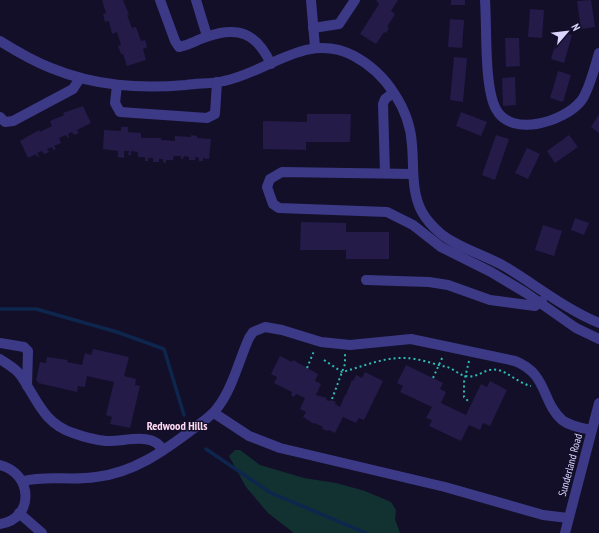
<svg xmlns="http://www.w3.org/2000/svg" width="599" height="533" font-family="'PT Sans Narrow',sans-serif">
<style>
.green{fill:#123231}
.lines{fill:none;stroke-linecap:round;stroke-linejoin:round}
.stream{stroke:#0e264d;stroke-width:3.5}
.building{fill:#241b49}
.path{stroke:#2ebbb2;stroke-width:2;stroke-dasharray:2 3;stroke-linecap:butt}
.minor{stroke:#3c3a87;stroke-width:10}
.labels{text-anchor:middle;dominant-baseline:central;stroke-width:3;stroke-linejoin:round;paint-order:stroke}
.street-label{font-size:11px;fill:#dad6ff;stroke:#130f28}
.neighbourhood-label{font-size:12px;font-weight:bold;fill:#ffd8f1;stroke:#130f28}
</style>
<rect width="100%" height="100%" fill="#130f28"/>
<polygon class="green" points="235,450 240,450 260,465 304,478 336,483 365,491 391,502 396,510 395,519 400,533 294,533 268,513 246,487 229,456"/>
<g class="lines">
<g class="stream">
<polyline points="0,309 36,309 117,332 164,349 184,415"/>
<polyline points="206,449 271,493 366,533"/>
</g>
</g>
<g class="building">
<polygon points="102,0 123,0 129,15 127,15 132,28 136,27 141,41 145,40 147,47 143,49 146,60 127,66 123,54 121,54 118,46 121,45 117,32 112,34 109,21 105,22 103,14 106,13"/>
<polygon points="376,0 398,0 391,11 395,14 387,27 389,28 386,33 384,32 376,44 360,34 379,4"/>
<rect x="451" y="0" width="14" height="5"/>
<polygon points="591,0 595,27 581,29 577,1"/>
<polygon points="530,9 544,10 542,38 528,37"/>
<polygon points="450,19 464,20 462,48 448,47"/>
<polygon points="559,32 572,35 564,63 551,59"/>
<polygon points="505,38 519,38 520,66 506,67"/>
<polygon points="454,57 467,58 463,102 450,100"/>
<polygon points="558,71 571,75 563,102 550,98"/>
<polygon points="515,77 516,105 503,106 502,78"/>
<polygon points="83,106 91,123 77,130 79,133 74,135 72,132 68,134 69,137 68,138 66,135 59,138 61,143 54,146 56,149 53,150 52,147 47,149 49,152 44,154 42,151 37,153 39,156 37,157 36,154 28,158 20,141 39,130 40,132 52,126 50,121 64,115 63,113"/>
<polygon points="461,112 487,122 481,136 456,126"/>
<polygon points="307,114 351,114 350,142 306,142 306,150 263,149 263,121 307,122"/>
<polygon points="599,114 599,133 591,127"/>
<polygon points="121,127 128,127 128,132 141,133 141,138 161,138 161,140 175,141 175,136 191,137 191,135 197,136 197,138 211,139 209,159 203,158 203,161 199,161 199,158 195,157 195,160 189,160 189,157 184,156 183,159 181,159 181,156 174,156 173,160 166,160 166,163 163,162 163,159 159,159 159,162 153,162 153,158 148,158 148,161 145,161 145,157 138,157 138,152 131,151 131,155 128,155 129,151 124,151 124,158 118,157 118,151 103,149 104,130 121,131"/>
<polygon points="496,135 509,139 495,180 482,175"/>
<polygon points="569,135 578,147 555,163 547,151"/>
<polygon points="527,148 540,154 528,179 515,173"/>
<polygon points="575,218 589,223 584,235 571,230"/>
<polygon points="301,222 346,223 346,232 389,232 389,259 346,259 346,250 300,250"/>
<polygon points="543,225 562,231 554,256 535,250"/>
<polygon points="93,349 129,357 124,376 136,379 135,385 140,386 130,428 110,424 112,417 106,415 114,382 87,376 85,387 78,386 77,392 38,383 38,381 36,381 40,362 46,363 47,357 68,360 67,362 82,365 85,353 91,355"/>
<polygon points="280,356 292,362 293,360 318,374 315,381 321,384 316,395 327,398 326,400 330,401 330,400 336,402 335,404 340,407 345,395 346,395 352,380 353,381 356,375 362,378 365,372 383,381 364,420 359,418 356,423 343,417 335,433 329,430 328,431 322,429 323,427 315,423 314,424 303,417 306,412 300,409 305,398 296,394 294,397 291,395 292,392 274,383 277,377 271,374"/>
<polygon points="406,365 443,383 440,389 446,392 441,403 466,415 481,384 487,387 490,381 507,390 490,426 483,423 480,430 469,425 461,441 429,426 432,420 426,418 432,407 400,392 403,386 397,383"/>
</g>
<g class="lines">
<g class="path">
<path d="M324 360 342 372C362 367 383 357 405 358 418 358 433 364 447 367 454 369 459 375 466 376 478 379 485 367 498 370 508 372 518 383 531 386"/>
<polyline points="469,361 464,382 464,397 470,403"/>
<polyline points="307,368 314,351"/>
<polyline points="433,378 443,356"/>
<polyline points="332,399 345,364 345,354"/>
</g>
<g class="minor">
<path d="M160 0 175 41 179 47C189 45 197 40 206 37 239 25 257 34 271 64"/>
<polyline points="196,0 207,36"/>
<polyline points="311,0 315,47"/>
<path d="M485 0C487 26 484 88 496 109 511 138 564 122 581 101 589 91 595 66 599 53"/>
<polyline points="313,28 339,24 355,0"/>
<path d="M0 41C16 51 33 61 51 68 95 86 139 89 186 85 198 83 212 84 224 81 269 72 306 31 354 56 386 73 410 109 412 145 414 167 411 192 422 212 426 219 433 227 440 233 456 247 485 255 504 266 536 285 565 309 599 323"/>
<polyline points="117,85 115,103 120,112 207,118 215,114 217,82"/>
<polyline points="0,117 5,122 13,121 73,89 80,78"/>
<polyline points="385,173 383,104 385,99 393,93"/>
<polyline points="413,174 282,172 270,179 267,187 273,204 279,208 387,212 413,225 441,247 491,272 526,293 576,328 599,339"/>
<polyline points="366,280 429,282 448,285 490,300 535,306 542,301"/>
<polyline points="0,343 24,347 28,351 27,386"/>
<path d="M0 359C7 364 17 369 21 376 37 399 43 423 73 433 84 437 95 440 106 441 125 442 152 431 163 450"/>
<polyline points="214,413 249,436 280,448 445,487 543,515 568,518"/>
<path d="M0 465C33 473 35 519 0 524"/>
<path d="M23 481C47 475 71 481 96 477 133 473 164 451 193 429 202 422 212 416 218 407 233 387 239 360 249 338L253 332 265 327 282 330 321 342 350 345 411 339 515 361C548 374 541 401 562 420 570 426 581 428 591 430"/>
<polyline points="19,513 42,533"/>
<polyline points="565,533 599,403"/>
</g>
</g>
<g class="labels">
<g class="street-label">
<text transform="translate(570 465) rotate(-75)">Sunderland Road</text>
</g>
<g class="neighbourhood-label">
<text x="177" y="425">Redwood Hills</text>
</g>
</g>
<g transform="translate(567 32) rotate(62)" stroke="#130f28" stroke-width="3" paint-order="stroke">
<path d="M0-3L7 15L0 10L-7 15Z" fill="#dad6ff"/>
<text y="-6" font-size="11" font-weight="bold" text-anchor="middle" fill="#dad6ff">N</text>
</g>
</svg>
